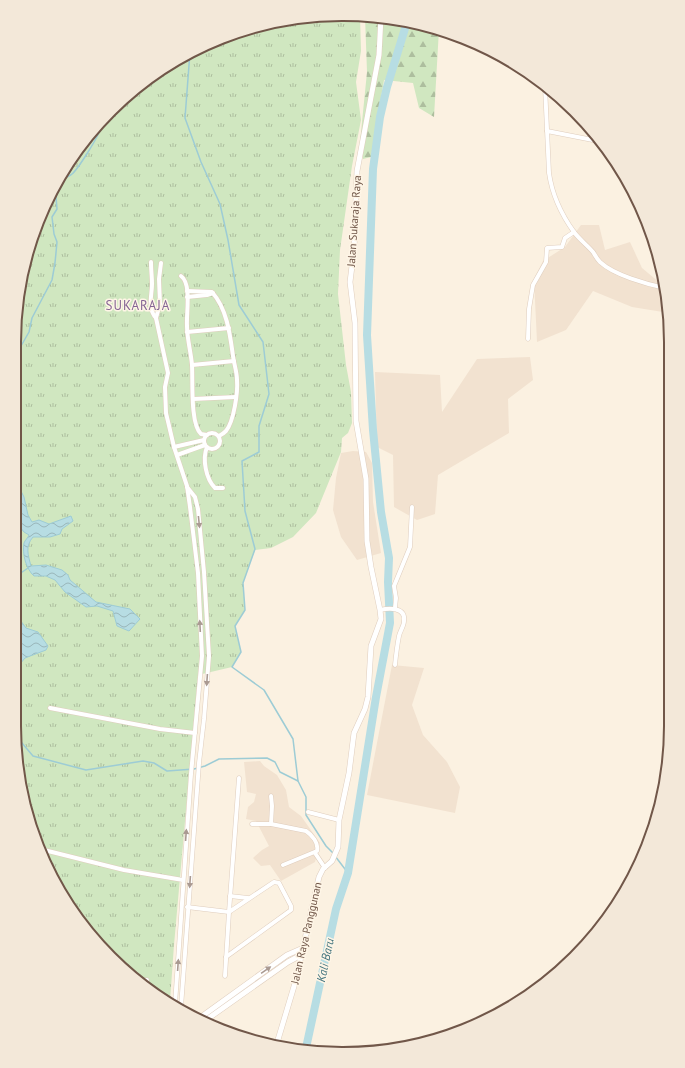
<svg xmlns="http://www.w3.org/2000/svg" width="685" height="1068" font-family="'PT Sans',sans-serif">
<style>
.residential{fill:#f2e2d0}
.grass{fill:url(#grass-tufts)}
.forest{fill:url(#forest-firs)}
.water{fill:url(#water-waves);stroke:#9dccd5}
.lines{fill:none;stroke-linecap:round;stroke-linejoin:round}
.stream{stroke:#9dccd5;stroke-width:1.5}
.river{stroke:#b7dde3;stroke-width:8}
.minor-casing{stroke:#dfcdbd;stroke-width:5}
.tertiary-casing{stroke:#dfcdbd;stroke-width:6}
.minor{stroke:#fff;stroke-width:4}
.tertiary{stroke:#fff;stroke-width:5}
.oneway{fill:#aa9a92}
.labels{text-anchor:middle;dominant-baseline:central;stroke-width:3;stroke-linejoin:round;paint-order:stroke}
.street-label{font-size:11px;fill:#715749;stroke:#fef5e6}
.water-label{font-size:12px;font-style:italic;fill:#41737d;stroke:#fef5e6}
.quarter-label{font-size:13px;letter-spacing:1px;fill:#846594;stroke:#fef5e6}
.rim{fill:none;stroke:#715749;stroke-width:2}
</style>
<defs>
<pattern id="grass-tufts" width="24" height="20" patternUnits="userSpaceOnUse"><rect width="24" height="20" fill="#d0e7c0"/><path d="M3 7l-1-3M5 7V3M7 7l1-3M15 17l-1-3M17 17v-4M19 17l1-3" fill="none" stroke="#adbe9e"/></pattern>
<pattern id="forest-firs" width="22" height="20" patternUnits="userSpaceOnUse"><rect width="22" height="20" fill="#d0e7c0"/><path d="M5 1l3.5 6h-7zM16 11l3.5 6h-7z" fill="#adbe9e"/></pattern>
<pattern id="water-waves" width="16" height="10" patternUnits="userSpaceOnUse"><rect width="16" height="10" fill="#b7dde3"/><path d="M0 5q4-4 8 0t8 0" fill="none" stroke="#99b6ba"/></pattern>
</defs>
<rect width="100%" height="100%" fill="#fbf1e1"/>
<g class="residential">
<polygon points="581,225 599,225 605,250 630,242 642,268 660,283 669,313 632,307 593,291 566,330 537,342 534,279 543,261 565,247"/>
<polygon points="530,357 533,380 508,399 509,433 438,475 435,514 417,520 394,507 393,455 377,447 375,372 440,375 442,412 477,359"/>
<polygon points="353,451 366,452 372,463 373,502 381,553 357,560 341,537 333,510 336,478 341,453"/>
<polygon points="392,665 424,668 412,705 423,735 447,762 460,787 455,813 367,795"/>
<polygon points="260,761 264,766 277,775 286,790 289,807 301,816 320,843 315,862 281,881 270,865 261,866 253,858 262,850 269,846 256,821 246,819 248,807 254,802 256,794 247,792 244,762"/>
</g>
<polygon class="grass" points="321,15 360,16 361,51 356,82 361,120 352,166 340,250 338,294 346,365 351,392 352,423 348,433 342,438 341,452 316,513 293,537 271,548 255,550 243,583 245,610 235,626 241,652 232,667 198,675 174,945 170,1001 143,986 69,908 31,831 14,725 17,299 48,197 95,126 142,82 197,48 257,25"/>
<polygon class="forest" points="365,16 385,17 439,29 434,117 419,108 413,83 384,80 371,157 363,159 360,142 367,72"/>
<g class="water">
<path d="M16 471 18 485 24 497 28 515 32 522 39 520 49 524 71 516 73 521 62 529 60 534 50 537H33C25 546 28 555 31 566L46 565 62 570 68 575 70 580 96 602 130 609 140 619 129 631 117 626 113 611 97 606 86 607 65 592 55 580 46 576H34C26 569 22 554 24 543 25 540 28 538 29 535L24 532 15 521Z"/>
<polygon points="15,613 26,628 38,632 48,646 46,650 25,658 14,671"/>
</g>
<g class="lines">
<g class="stream">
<polyline points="190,52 185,118 201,162 220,204 228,240 239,305 263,342 269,394 259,426 259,452 242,461 245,511 255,549 243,583 245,610 235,626 241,652 232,667 264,690 293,739 298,781"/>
<path d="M16 380 20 374 21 346 29 332 32 318 52 280 55 263 57 242 54 234 52 217 57 209 56 197 58 187 61 179C65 178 69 177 72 174 78 169 99 136 100 129 100 127 99 125 99 123"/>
<polyline points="15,577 28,568"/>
<polyline points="14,724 16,736 33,756 86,770 143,761 154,763 167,771 194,769 205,766 219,759 267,758 275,762 280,772 298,781 306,797 306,815 326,846 333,853"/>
<polyline points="335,856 348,873"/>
</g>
<polyline class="river" points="306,1048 336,909 348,873 376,697 390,623 388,582 389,558 381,512 373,430 367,335 373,169 380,117 387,87 407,22"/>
<defs>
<g id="minor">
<path d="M545 86 549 173C552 194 561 214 574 232 579 239 587 245 593 252 595 255 597 259 600 262 614 275 646 284 665 288"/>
<polyline points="547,131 603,142"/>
<path d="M151 262C151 270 152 277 152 284 152 296 147 308 156 318"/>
<polyline points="161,263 159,279 160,304 156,318 168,373 165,387 166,413 174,447 187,486 190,507 198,573 202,656 191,774 175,1004"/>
<path d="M181 276C192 284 186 314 187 326 187 339 191 352 192 365 193 381 190 424 201 434L207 435"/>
<path d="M187 291 212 292C227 309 230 334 233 356 234 364 237 372 237 380 238 392 234 421 226 431 224 433 221 435 219 436"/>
<polyline points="187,297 207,295 213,293"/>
<polyline points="187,332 229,328"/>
<polyline points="528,339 529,309 533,285 546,262 547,248 562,247 565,238 574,232"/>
<polyline points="192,365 234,361"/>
<polyline points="193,399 236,397"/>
<circle cx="212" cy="441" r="8"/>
<polyline points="174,447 204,440"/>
<path d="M207 447C202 459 206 479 215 488H223"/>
<polyline points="177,455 205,445"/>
<polyline points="395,608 396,598 394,586 410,547 412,507"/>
<path d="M380 610C389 608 406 607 404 621 404 626 400 631 399 636 397 646 396 655 395 665"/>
<polyline points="50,708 160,729 195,733"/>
<polyline points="271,796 272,806 271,824"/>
<polyline points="308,812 339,820"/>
<path d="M252 824H271L306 831C312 835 319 843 317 851L283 865"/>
<polyline points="40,849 124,870 183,880"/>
<polyline points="315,853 325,868"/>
<polyline points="230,896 248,898"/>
<polyline points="187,907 229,912 274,882 279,883 291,906 291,910 226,957"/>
<polyline points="225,976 229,912 239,778"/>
<polyline points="137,981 147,980"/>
<polyline points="181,1007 199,763 204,719 209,656 204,572 198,509 195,497 187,487"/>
</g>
<g id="tertiary">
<polyline points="201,1017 287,955 303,948"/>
<polyline points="206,1020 288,962 301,955"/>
<polyline points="277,1043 295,983 319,877 323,869 332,861 338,847 339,820 349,773 354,733 365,709 368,697 371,646 381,619 380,610 371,567 367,541 366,479 356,421 355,323 350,282 354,250 357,171 379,55 381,17"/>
</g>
</defs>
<use href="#minor" class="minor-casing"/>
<use href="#tertiary" class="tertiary-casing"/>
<use href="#minor" class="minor"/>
<use href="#tertiary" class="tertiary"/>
</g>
<defs><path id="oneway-solid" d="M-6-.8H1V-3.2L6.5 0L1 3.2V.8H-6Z"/></defs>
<g class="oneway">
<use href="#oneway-solid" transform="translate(199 522) rotate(84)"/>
<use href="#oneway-solid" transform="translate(200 626) rotate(-93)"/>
<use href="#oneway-solid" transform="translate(207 680) rotate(94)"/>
<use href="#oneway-solid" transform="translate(186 835) rotate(-86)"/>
<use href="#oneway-solid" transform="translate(190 882) rotate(94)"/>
<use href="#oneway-solid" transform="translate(178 965) rotate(-86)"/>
<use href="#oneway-solid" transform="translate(266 970) rotate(-35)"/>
</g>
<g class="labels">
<g class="street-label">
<text transform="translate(354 221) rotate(-86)">Jalan Sukaraja Raya</text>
<text transform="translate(306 933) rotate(-77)">Jalan Raya Panggunan</text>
</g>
<g class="water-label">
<text transform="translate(325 960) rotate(-78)">Kali Baru</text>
</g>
<g class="quarter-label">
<text x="138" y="305">SUKARAJA</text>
</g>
</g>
<path d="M0 0H685V1068H0ZM342 21H343A321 321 0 0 1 664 342V726A321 321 0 0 1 343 1047H342A321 321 0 0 1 21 726V342A321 321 0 0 1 342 21Z" fill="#f3e8d9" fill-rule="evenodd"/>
<path class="rim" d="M342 21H343A321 321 0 0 1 664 342V726A321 321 0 0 1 343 1047H342A321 321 0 0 1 21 726V342A321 321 0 0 1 342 21Z"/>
</svg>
